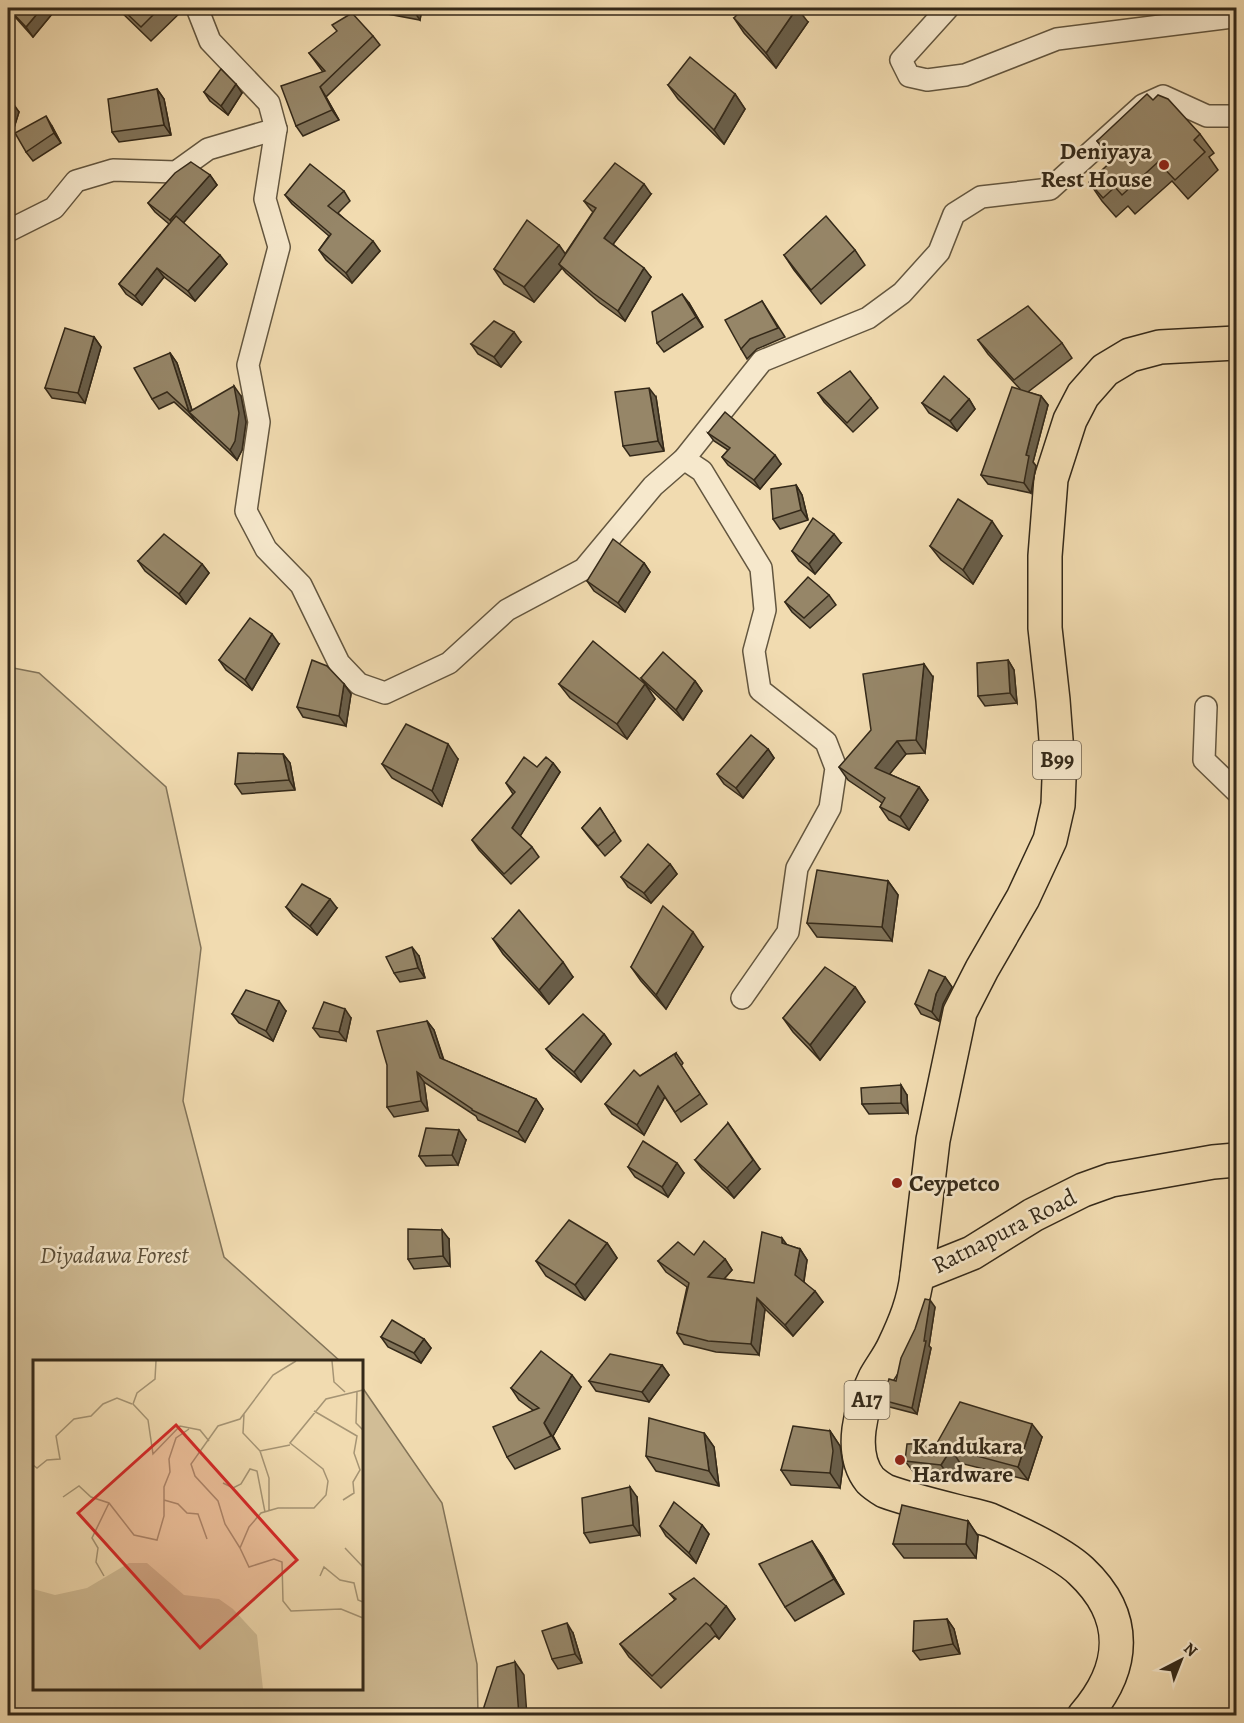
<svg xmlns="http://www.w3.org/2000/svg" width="1244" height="1723" font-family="Alegreya,serif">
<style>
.green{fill:#d1bd96;stroke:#827358;stroke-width:1.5}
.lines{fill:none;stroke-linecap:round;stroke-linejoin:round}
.street-casing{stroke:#63563f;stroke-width:24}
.primary-casing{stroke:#342919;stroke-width:36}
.highway-casing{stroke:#342919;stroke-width:36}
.street{stroke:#f6e8cc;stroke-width:21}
.primary{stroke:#f1dbb0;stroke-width:33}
.highway{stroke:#f1dbb0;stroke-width:33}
.wall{fill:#817359;stroke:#342919;stroke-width:1.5}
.shaded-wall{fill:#695e49;stroke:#342919;stroke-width:1.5}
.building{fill:#968668;stroke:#342919;stroke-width:1.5}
.poi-dot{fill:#8f2418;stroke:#f6e8cc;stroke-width:2}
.labels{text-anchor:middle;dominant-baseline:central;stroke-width:5;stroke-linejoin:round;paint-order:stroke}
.shield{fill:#f6e8cc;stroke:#6e624f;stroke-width:1.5}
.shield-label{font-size:22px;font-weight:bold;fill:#342919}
.poi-label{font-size:24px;font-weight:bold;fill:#342919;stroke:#f6e8cc;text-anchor:start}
.street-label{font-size:24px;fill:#342919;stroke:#f6e8cc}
.park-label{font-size:24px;font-style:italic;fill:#5b4e38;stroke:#f6e8cc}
.inset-road{fill:none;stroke:#a59474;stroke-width:1.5}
.view{fill:#d62828;fill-opacity:0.15;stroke:#d62828;stroke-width:3}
.inset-edge{fill:none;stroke:#342919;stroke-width:3}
</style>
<rect width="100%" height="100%" fill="#f1dbb0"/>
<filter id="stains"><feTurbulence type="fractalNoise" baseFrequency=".00333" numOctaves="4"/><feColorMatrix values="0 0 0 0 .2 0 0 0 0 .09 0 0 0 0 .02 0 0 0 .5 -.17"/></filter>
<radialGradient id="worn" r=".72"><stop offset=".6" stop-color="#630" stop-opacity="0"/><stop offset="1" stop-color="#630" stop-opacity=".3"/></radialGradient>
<polygon class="green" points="8,667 39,673 166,787 201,948 183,1101 224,1257 340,1361 34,1362 34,1688 362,1688 362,1387 442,1503 477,1664 478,1715 8,1715"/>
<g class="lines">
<defs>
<g id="street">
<polyline points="197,8 210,41 269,103 276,129 265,199 279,247 248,365 259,422 246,511 266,549 301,585 339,663 359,684 385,693 449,663 507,610 584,569 653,486 684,459 762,361 868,318 902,293 939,252 954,214 981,197 1050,189 1143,105 1163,96 1207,116 1236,116"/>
<polyline points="948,8 901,60 909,76 927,80 965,75 1057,39 1232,17 1236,19"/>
<polyline points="8,231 54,208 76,181 113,170 176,172 208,149 276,129"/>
<polyline points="684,459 702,471 761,568 765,610 754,651 760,690 826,742 836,768 830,808 797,868 788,932 742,998"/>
<polyline points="1206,707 1204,760 1236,791"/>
</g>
<polyline id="primary" points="917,1275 933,1140 960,1012 982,969 1023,898 1050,840 1058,805 1059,779 1053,700 1045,628 1045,556 1051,479 1070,420 1083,395 1105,370 1130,355 1160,347 1236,343"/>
<path id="highway" d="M1084 1716C1126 1668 1129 1616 1081 1571 1062 1553 1015 1531 990 1520 979 1516 966 1514 955 1511 931 1505 907 1499 885 1491 880 1488 874 1484 870 1480 848 1452 861 1407 875 1378 881 1367 889 1357 894 1346 905 1323 914 1301 917 1275L972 1253 1033 1215 1083 1190 1111 1180 1213 1162 1236 1160"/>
</defs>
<use href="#street" class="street-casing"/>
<use href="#primary" class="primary-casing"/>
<use href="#highway" class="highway-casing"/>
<use href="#street" class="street"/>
<use href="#primary" class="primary"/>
<use href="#highway" class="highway"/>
</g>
<g class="wall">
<polygon points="8,8 57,8 33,37 8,9"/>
<polygon points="117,8 183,8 184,9 151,41"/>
<polygon points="374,8 422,8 420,20 377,12"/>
<polygon points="734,18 808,22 776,68 744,33"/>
<polygon points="373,36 380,45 326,97 339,120 303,136 296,126 323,72 309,53"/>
<polygon points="668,85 735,94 745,109 724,144 678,99"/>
<polygon points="157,89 164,99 171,135 119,142 112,132"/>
<polygon points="204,92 242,93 228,115 210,101"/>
<polygon points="8,100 19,112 13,131 8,130"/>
<polygon points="1153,100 1200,134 1214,153 1209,157 1218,170 1188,199 1172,181 1135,214 1128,206 1116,217 1102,201 1089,182 1112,161 1097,141"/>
<polygon points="52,126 61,143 33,161 26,152"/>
<polygon points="210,175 217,185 183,223 227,264 195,301 164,277 142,305 126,294 119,284 169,224 155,212 148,203"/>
<polygon points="344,191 350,201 338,213 380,251 352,283 326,260 319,250 329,236 292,204 285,195"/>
<polygon points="651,194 613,244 651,277 625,321 600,303 566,273 562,268 534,302 504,284 494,269 559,245 565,254 593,212 591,210 584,201"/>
<polygon points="855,250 865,265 821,304 794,270 784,255"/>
<polygon points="762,301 785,337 757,349 747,359 741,349"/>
<polygon points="689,303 703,327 664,352 657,343"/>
<polygon points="94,337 101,347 85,403 52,398 45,388"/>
<polygon points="978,340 1062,343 1072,358 1028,392 1041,396 1048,405 1033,462 1036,466 1031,493 988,484 981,475 1020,389 988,354"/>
<polygon points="521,342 501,367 478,354 471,344"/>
<polygon points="170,353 177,363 192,410 241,396 246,422 242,450 237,460 174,402 159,409 152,399"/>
<polygon points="818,393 871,398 878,408 853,432 824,402"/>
<polygon points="656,397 664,451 630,456 623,446"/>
<polygon points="969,399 975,409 957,431 929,413 922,403"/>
<polygon points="708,433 781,464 760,489 728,465 722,457 728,450 714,441"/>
<polygon points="796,485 802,495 808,520 780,529 773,519"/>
<polygon points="1002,536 973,584 941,560 930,546"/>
<polygon points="841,543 815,574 799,561 792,551"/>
<polygon points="138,561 202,564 209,573 186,604 145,571"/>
<polygon points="644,563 650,572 625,612 594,591 587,581"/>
<polygon points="829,595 836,605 810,628 792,612 785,602"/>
<polygon points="279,644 252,690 226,670 219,660"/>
<polygon points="1008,660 1014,670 1017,703 985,706 978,696"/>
<polygon points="933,677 925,753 906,754 889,774 919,787 928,800 909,830 889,820 880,807 882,803 848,780 839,767"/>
<polygon points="641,678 695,681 702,691 683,720 648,687"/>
<polygon points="344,684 351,694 346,726 303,717 297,707"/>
<polygon points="559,684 645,684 655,699 627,739 570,698"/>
<polygon points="768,749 774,758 743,798 724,784 717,774"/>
<polygon points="283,754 290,763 295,790 242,794 235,784"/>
<polygon points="458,759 442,806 392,778 382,764"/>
<polygon points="553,763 560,772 520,836 532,847 539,857 511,884 479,850 472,840 513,794 506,783 537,767"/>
<polygon points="600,808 621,841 605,856 589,837 582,828"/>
<polygon points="670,864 677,874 651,903 628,887 621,877"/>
<polygon points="888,881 898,895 892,941 817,937 807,923"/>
<polygon points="286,907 337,908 317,935 293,916"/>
<polygon points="493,939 573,977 549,1004 503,954"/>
<polygon points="703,947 666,1009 641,981 631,967"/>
<polygon points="419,956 425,978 400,982 394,973"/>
<polygon points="945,977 952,987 943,1004 939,1021 921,1014 915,1004"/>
<polygon points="855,987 865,1002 820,1060 793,1032 783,1018"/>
<polygon points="286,1011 273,1041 239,1023 232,1014"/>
<polygon points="351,1018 346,1041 320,1037 313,1028"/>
<polygon points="427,1021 434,1030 444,1060 536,1099 543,1109 525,1142 478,1120 476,1116 424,1082 428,1111 394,1117 387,1107"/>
<polygon points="604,1034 611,1044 581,1082 553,1058 546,1049"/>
<polygon points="676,1053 683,1063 681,1066 707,1104 681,1122 665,1097 644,1135 612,1114 605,1104 640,1076"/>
<polygon points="907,1095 908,1113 869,1114 862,1104"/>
<polygon points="466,1140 458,1165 426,1166 419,1156"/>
<polygon points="695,1160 760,1169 734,1198 702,1169"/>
<polygon points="628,1167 684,1173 668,1197 635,1177"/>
<polygon points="449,1239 450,1266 414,1269 408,1259"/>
<polygon points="607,1243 617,1258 585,1300 546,1276 536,1261"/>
<polygon points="787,1245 800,1249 807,1260 804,1282 823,1302 793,1336 765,1309 759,1355 716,1352 684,1344 677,1333 687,1287 666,1272 658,1261 694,1255 725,1259 732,1270 724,1279 754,1283"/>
<polygon points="935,1307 929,1346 931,1348 917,1414 886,1406 882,1400 896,1381"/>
<polygon points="381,1337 424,1339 431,1348 421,1363 388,1347"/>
<polygon points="662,1365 669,1375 649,1402 596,1391 589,1381"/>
<polygon points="581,1387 553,1436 560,1449 515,1469 507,1457 534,1411 519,1400 511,1388"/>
<polygon points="830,1431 840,1446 843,1465 840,1488 791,1485 781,1470"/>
<polygon points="704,1433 714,1447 719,1486 656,1471 646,1456"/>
<polygon points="1042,1437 1028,1480 960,1463 950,1478 915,1474 905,1461 937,1443"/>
<polygon points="637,1497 640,1535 590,1543 584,1533"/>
<polygon points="968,1521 978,1536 976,1558 904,1558 893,1544"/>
<polygon points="702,1525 709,1534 696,1563 666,1536 660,1526"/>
<polygon points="812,1541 822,1556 844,1594 795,1621 785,1607"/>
<polygon points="670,1594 726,1606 735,1619 719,1639 715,1636 661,1688 629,1657 620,1644 675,1600"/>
<polygon points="947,1619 954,1629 960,1654 920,1660 913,1651"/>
<polygon points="573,1633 582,1663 558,1669 552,1659"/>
</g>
<g class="shaded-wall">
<polygon points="42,8 57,8 33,37 26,27"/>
<polygon points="413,8 422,8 420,20 413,10"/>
<polygon points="797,8 808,22 776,68 766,53"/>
<polygon points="236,84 242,93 228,115 221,106"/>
<polygon points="320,87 326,97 339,120 332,110"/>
<polygon points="157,89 164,99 171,135 164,125"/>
<polygon points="735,94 745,109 724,144 714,130"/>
<polygon points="12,102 19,112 13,131 8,123 8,116"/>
<polygon points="46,116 52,126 61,143 54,133"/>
<polygon points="210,175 217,185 177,230 170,220"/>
<polygon points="644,184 651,194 611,247 604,238"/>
<polygon points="373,241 380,251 352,283 346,273"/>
<polygon points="559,245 569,259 559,264 562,268 534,302 524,287"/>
<polygon points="220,255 227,264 195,301 188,291"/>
<polygon points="157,268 164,277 142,305 135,296"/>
<polygon points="644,268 651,277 625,321 618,311"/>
<polygon points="682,294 689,303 703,327 696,317"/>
<polygon points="514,332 521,342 501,367 494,357"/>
<polygon points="94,337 101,347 85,403 78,393"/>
<polygon points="170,353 177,363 194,417 189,412 196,422 189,412"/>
<polygon points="234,386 241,396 246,422 242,450 237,460 230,450"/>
<polygon points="649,388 656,397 664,451 658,441"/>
<polygon points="1041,396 1048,405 1033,462 1036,466 1031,493 1024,483 1026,455"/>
<polygon points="969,399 975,409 957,431 950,421"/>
<polygon points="775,455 781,464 760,489 754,480"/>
<polygon points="796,485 802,495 808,520 801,510"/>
<polygon points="992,521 1002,536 973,584 963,570"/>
<polygon points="834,534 841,543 815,574 809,564"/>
<polygon points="644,563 650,572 625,612 618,603"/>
<polygon points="202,564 209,573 186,604 179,594"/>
<polygon points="272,634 279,644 252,690 245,680"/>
<polygon points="1008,660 1014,670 1017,703 1010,693"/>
<polygon points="924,664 933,677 925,753 916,740"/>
<polygon points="695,681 702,691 683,720 676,710"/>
<polygon points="344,684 351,694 346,726 339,716"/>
<polygon points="645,684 655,699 627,739 617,724"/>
<polygon points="897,741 906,754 884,781 875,768"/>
<polygon points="448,744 458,759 442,806 432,791"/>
<polygon points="768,749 774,758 743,798 736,788"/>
<polygon points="283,754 290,763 295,790 289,780"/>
<polygon points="553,763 560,772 519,838 512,828"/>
<polygon points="919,787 928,800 909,830 900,817"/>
<polygon points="670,864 677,874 651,903 644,893"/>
<polygon points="888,881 898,895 892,941 882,927"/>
<polygon points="330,899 337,908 317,935 310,926"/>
<polygon points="693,932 703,947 666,1009 656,995"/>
<polygon points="412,947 419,956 425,978 418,968"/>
<polygon points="563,962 573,977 549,1004 539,990"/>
<polygon points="945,977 952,987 943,1004 939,1021 932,1012 936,994"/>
<polygon points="855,987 865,1002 820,1060 810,1045"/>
<polygon points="279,1001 286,1011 273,1041 266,1031"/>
<polygon points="345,1009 351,1018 346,1041 339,1032"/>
<polygon points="427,1021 434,1030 446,1068 440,1058"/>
<polygon points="604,1034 611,1044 581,1082 574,1072"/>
<polygon points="417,1072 424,1082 428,1111 421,1101"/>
<polygon points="901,1085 907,1095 908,1113 901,1103"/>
<polygon points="658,1086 665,1096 644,1135 637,1125"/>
<polygon points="536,1099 543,1109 525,1142 518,1132"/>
<polygon points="728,1123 760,1169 734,1198 727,1188"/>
<polygon points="459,1130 466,1140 458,1165 452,1155"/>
<polygon points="677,1163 684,1173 668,1197 662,1187"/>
<polygon points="442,1230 449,1239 450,1266 443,1256"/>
<polygon points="782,1238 790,1249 782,1243"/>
<polygon points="607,1243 617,1258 585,1300 575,1285"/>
<polygon points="800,1249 807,1260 803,1286 795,1275"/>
<polygon points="725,1259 732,1270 716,1288 708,1277"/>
<polygon points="815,1291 823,1302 793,1336 785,1325"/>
<polygon points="757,1298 765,1309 759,1355 751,1344"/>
<polygon points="930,1300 935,1307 929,1346 931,1348 917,1414 912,1408"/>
<polygon points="424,1339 431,1348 421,1363 414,1353"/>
<polygon points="662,1365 669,1375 649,1402 642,1392"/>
<polygon points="572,1375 581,1387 553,1436 560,1449 544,1423"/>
<polygon points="1032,1424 1042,1437 1028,1480 1018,1467"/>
<polygon points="830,1431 840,1446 843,1465 840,1488 830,1473"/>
<polygon points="704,1433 714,1447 719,1486 709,1471"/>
<polygon points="951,1449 960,1463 950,1478 941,1465"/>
<polygon points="630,1487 637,1497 640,1535 633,1525"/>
<polygon points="968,1521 978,1536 976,1558 966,1544"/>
<polygon points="702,1525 709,1534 696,1563 689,1553"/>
<polygon points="812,1541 822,1556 844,1594 834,1579"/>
<polygon points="726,1606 735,1619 719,1639 710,1626"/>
<polygon points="947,1619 954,1629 960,1654 953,1644"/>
<polygon points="567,1623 573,1633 582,1663 575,1654"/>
<polygon points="515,1662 524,1675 527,1716 519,1716 518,1712"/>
</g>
<g class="building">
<polygon points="8,8 42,8 26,27"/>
<polygon points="121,8 160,8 141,27"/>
<polygon points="399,8 413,8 413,10"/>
<polygon points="743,8 797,8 766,53 734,18"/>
<polygon points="352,13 373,36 320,87 332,110 296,126 281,86 325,71 309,53 337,31 332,25"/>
<polygon points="690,57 735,94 714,130 668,85"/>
<polygon points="221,69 236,84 221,106 204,92"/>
<polygon points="157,89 164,125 112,132 108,99"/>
<polygon points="1147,94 1153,100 1158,95 1168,99 1200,134 1194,140 1205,152 1175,180 1158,162 1122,195 1115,187 1103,198 1089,182 1114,159 1097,141"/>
<polygon points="8,100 12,102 8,116"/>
<polygon points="46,116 54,133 26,152 15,133"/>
<polygon points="191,162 210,175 170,220 148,203 175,173"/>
<polygon points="615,163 644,184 604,238 644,268 618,311 593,293 559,264 596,208 584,201"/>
<polygon points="310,164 344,191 328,206 373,241 346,273 319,250 331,234 285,195"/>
<polygon points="176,216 220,255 188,291 157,268 135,296 119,284"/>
<polygon points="826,216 855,250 811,290 784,255"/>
<polygon points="527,220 559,245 524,287 494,269"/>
<polygon points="682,294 696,317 657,343 652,312"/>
<polygon points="762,301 778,328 750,339 741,349 725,320"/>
<polygon points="1028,306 1062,343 1014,380 978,340"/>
<polygon points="494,321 514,332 494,357 471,344"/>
<polygon points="65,328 94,337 78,393 45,388"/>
<polygon points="170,353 189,412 167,392 152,399 134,368"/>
<polygon points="850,371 871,398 847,423 818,393"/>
<polygon points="944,376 969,399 950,421 922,403"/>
<polygon points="234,386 239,413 235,441 230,450 189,412"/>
<polygon points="1012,387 1041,396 1026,455 1029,456 1024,483 981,475"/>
<polygon points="649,388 658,441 623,446 615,392"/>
<polygon points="725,412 775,455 754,480 722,457 730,448 708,433"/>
<polygon points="796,485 801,510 773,519 771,489"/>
<polygon points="958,499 992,521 963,570 930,546"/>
<polygon points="813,518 834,534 809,564 792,551"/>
<polygon points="164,534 202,564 179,594 138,561"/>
<polygon points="613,539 644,563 618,603 587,581"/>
<polygon points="808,577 829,595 804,618 785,602"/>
<polygon points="250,618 272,634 245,680 219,660"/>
<polygon points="593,641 645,684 617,724 559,684"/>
<polygon points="663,652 695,681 676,710 641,678"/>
<polygon points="312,660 327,666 344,684 339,716 297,707"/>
<polygon points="1008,660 1010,693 978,696 977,663"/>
<polygon points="924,664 916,740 897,741 875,768 919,787 900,817 880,807 885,798 839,767 871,730 863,674"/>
<polygon points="406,724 448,744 432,791 382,764"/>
<polygon points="751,735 768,749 736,788 717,774"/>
<polygon points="238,753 283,754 289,780 235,784"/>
<polygon points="524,757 537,767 546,757 553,763 512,828 532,847 504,874 472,840 515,792 506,783"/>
<polygon points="600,808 615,831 598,846 582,828"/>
<polygon points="648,844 670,864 644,893 621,877"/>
<polygon points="817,870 888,881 882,927 807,923"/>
<polygon points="302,884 330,899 310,926 286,907"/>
<polygon points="663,906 693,932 656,995 631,967"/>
<polygon points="519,910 563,962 539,990 493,939"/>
<polygon points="412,947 418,968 394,973 386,957"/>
<polygon points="825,967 855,987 810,1045 783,1018"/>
<polygon points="929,970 945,977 936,994 932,1012 915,1004"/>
<polygon points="246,990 279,1001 266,1031 232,1014"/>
<polygon points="324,1002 345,1009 339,1032 313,1028"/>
<polygon points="583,1014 604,1034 574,1072 546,1049"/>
<polygon points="427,1021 440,1058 536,1099 518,1132 472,1110 472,1109 417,1072 421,1101 387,1107 387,1065 377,1031"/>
<polygon points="676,1053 675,1056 700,1094 675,1112 658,1086 637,1125 605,1104 634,1070 640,1076"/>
<polygon points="901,1085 901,1103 862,1104 861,1088"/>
<polygon points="728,1123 753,1160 727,1188 695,1160"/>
<polygon points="426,1128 459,1130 452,1155 419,1156"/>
<polygon points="643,1141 677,1163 662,1187 628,1167"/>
<polygon points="569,1220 607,1243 575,1285 536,1261"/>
<polygon points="408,1229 442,1230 443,1256 408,1259"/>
<polygon points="762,1232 782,1238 782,1243 800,1249 795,1275 815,1291 785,1325 757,1298 751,1344 708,1341 677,1333 689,1283 658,1261 678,1242 694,1255 704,1241 725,1259 708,1277 754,1283"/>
<polygon points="925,1299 930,1300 924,1341 926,1341 912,1408 882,1400 889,1379 896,1381 901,1358 915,1329"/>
<polygon points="392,1320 424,1339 414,1353 381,1337"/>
<polygon points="541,1351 572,1375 544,1423 551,1436 507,1457 493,1427 539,1408 511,1388"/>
<polygon points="610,1354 662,1365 642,1392 589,1381"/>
<polygon points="960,1402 1032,1424 1018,1467 951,1449 941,1465 905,1461 907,1444 937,1443"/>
<polygon points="649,1418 704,1433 709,1471 646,1456"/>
<polygon points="793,1426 830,1431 833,1451 830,1473 781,1470"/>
<polygon points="630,1487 633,1525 584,1533 582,1498"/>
<polygon points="674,1502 702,1525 689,1553 660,1526"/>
<polygon points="902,1505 968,1521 966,1544 893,1544"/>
<polygon points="812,1541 834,1579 785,1607 759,1564"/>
<polygon points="694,1578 726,1606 710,1626 706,1623 652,1676 620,1644 676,1599 670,1594"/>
<polygon points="947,1619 953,1644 913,1651 914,1621"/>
<polygon points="567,1623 575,1654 552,1659 542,1631"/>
<polygon points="515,1662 519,1716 481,1716 497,1667"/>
</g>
<g class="poi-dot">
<circle cx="1164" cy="165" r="6"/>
<circle cx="897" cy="1183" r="6"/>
<circle cx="900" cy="1460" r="6"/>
</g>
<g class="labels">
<g class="shield">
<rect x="1033" y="741" width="48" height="38" rx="4.5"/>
<rect x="844.5" y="1381" width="45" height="38" rx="4.5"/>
</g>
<g class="shield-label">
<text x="1057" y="760">B99</text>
<text x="867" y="1400">A17</text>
</g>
<g class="poi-label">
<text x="1152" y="151" text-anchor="end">Deniyaya<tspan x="1152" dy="28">Rest House</tspan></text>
<text x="909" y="1183">Ceypetco</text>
<text x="912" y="1446">Kandukara<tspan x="912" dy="28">Hardware</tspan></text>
</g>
<g class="street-label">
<text transform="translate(1004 1231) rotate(-27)">Ratnapura Road</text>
</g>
<g class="park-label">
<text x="114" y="1255">Diyadawa Forest</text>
</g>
</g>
<g transform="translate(33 1360)">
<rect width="330" height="330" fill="#f1dbb0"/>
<path d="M96 203H114L151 235 186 239 200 249 224 275 230 329H0V229L22 235 54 228Z" fill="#d1bd96"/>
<path class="inset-road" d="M123 1 122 19 104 33 100 44 115 60 120 94 147 66 167 70 176 81M299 1 301 22 312 32M330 30 293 39 257 83 290 109 295 121 293 135 281 148H245L228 153 216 167 207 188 216 207 241 199 249 202 250 241 258 251 308 249 330 258M324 32 323 63 330 70M281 51 324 76 321 93 327 110 320 122 321 133 310 140M211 54 210 73 227 91 257 85M227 91 236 118V150M0 105 4 108 14 100 27 99 23 76 41 59 58 56 70 44 84 38 99 44M190 123 200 128 208 124 217 109 224 111 232 152M30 137 46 126 58 137 76 143 101 175 124 180 131 156V127L137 112 136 99 143 78 156 69M131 140 145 144 154 153 165 154 174 179M207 188 192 164 185 141 162 116 158 104 185 66 207 59 240 15 263 1M312 188 330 207M71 216 63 202 65 188 59 178 76 143M287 216 291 207 307 220 321 223 325 240 330 242"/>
<path class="view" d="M143 65 264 200 167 288 45 153Z"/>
<rect width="330" height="330" class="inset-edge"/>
</g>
<rect width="1244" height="1723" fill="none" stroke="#f1dbb0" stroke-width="30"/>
<rect x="9" y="9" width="1226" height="1705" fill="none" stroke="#342919" stroke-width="3"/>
<rect x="15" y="15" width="1214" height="1693" fill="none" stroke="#342919" stroke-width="1.5"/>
<g transform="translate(1181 1660) rotate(42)" stroke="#f6e8cc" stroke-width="4.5" paint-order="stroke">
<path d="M0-4.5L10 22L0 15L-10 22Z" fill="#342919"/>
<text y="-9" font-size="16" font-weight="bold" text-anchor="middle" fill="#342919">N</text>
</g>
<rect width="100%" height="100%" filter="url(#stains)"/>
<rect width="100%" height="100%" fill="url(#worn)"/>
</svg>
